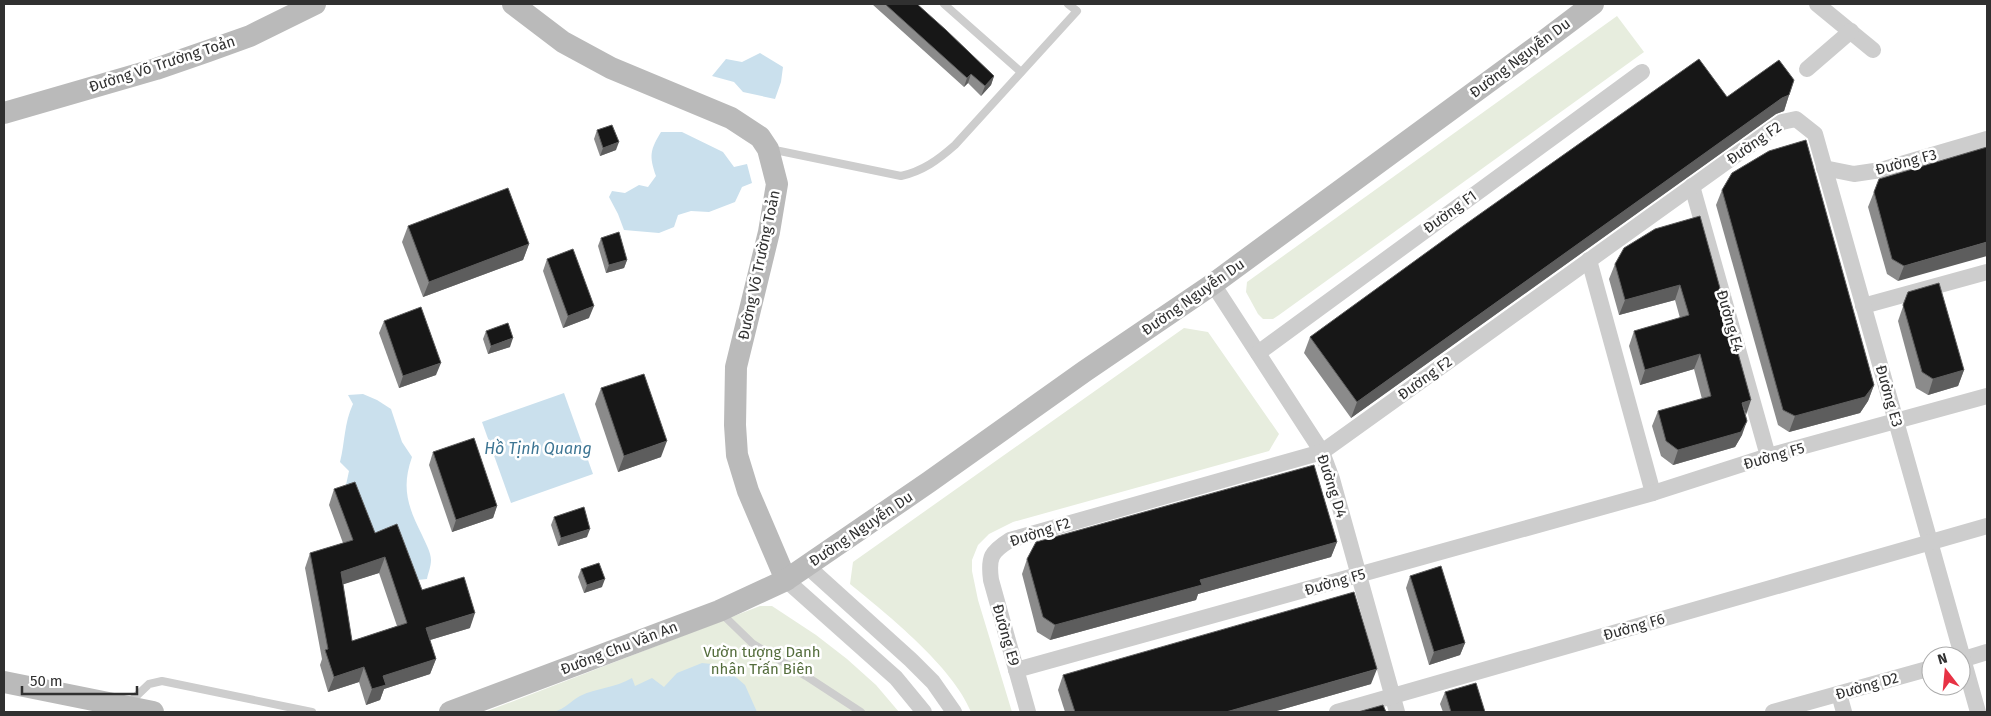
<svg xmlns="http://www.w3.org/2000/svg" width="1991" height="716" font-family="'Fira Sans',sans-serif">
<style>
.green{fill:#e7edde}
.water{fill:#cae0ed}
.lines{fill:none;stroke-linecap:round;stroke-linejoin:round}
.service{stroke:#cdcdcd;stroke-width:8}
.minor{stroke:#cdcdcd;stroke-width:16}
.secondary{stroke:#bababa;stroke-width:22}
.wall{fill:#8b8b8b;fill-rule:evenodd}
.shaded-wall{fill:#5d5d5d}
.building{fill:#171717;stroke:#5d5d5d;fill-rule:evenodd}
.labels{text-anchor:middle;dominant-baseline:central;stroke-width:5;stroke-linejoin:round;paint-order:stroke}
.street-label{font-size:15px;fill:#303030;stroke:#fff}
.park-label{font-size:15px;fill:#546d3c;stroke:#fff}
.water-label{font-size:16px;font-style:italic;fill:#3d7593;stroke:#fff}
</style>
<rect width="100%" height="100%" fill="#fff"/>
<g class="green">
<polygon points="1617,16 1644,52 1279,315 1273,319 1263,319 1258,314 1246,292 1247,282"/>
<path d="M1184 328 1208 332 1279 434 1269 451 1013 522 989 534 978 545 972 560V571L978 600 1012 712H971C953 667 888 615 850 584L853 562Z"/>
<polygon points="760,606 772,606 816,635 847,659 876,685 899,712 485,712"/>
</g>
<g class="water">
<polygon points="760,53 783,67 781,82 775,99 743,92 734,82 712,76 726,59 742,62"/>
<path d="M661 132H682L723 152 734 167 747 164 752 183 742 187 735 202 709 212 691 211 678 215 674 227 659 233 624 230 618 214 609 197 612 191 625 193 639 185 648 187 656 176C649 156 650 150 661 132Z"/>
<polygon points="564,393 593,474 511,503 482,422"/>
<path d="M363 394 377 400 391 409 402 442 412 457C401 488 408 507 422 535 425 542 431 552 431 560 431 567 428 573 427 579L408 581 365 546 346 485 349 471 340 462C345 442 344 423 353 404L348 395Z"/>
<path d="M702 663 722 665 745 685 757 712H553C567 708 569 702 580 696 596 688 615 688 632 678L635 686 652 678 664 687 677 673Z"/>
</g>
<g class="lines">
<g class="service">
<polyline points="944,4 1021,72"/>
<path d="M770 149 901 176C923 171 938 160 955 145L1077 11 1068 4"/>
<polyline points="721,613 753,644 806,676 861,712"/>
<polyline points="128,704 149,684 162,681 312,712"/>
</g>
<g class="minor">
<polyline points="1817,4 1873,50"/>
<polyline points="1807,69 1851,31"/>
<polyline points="1824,168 1854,174 1881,170 1987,139"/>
<polyline points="1692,186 1768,456"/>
<polyline points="1589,260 1653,493"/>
<polyline points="1213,284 1322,452 1332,479 1397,712"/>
<polyline points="1863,306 1987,272"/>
<polyline points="1258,353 1642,72"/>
<polyline points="807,566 911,660 933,682 954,712"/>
<polyline points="786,580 896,678 924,712"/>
<polyline points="1961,660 1987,652"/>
<polyline points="1016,670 1653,493 1768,456 1987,396"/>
<polyline points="1839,694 1844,712"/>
<path d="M1028 712 991 580C988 557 991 552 1010 540L1322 452 1782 122 1796 119 1815 134 1978 712"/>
<polyline points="1337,712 1987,526"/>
<polyline points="1773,712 1931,668"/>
</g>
<g class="secondary">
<polyline points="513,4 563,42 611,68 731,118 760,137 768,149 777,184 769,232 736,367 735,425 737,455 748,491 786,580"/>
<polyline points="4,113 156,69 208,51 250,36 315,4"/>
<polyline points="4,682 153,712"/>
<polyline points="450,712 719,611 786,580 929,482 1085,371 1213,284 1536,47 1593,4"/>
</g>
</g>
<g class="wall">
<polygon points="872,4 917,4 994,76 991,85 981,96 968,83 964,87"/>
<polygon points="1789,95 1784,111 1776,114 1351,418 1304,353 1310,337 1727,97"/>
<polygon points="597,130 616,150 600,156 594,139"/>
<polygon points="1987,147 1898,281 1887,274 1868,207 1874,192"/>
<polygon points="1722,190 1874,385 1868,401 1860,413 1789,432 1778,425 1716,205"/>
<polygon points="408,226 529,244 523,260 423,297 402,242"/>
<polygon points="1655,229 1745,415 1742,435 1735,447 1673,465 1661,456 1652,426 1658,411 1702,399 1694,369 1640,385 1629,346 1634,331 1680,318 1675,300 1619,315 1609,279 1615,264"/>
<polygon points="601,238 627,260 624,268 606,273 598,246"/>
<polygon points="547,259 589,318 563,328 543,271"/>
<polygon points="1908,292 1964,370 1958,386 1928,395 1916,388 1898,321"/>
<polygon points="384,321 436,375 399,388 379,333"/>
<polygon points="486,331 510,347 488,354 483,339"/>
<polygon points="601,388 661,457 618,472 595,404"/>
<polygon points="433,452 497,506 493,518 452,532 429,465"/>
<path d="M334 489 375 533 422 590 470 628 430 640 436 659 430 674 384 689 380 700 366 705 359 682 328 692 320 665 322 659 305 568 310 553 343 543 329 505ZM379 573 397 626 352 641 343 584Z"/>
<polygon points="554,517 587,537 558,546 551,525"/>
<polygon points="1337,542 1331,557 1198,594 1196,600 1050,640 1037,632 1022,574 1027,559"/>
<polygon points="581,569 602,587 584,593 578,577"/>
<polygon points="1410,576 1465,643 1460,655 1429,665 1406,588"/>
<polygon points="1063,675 1371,684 1273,712 1065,712 1058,690"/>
<polygon points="1445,692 1485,712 1443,712 1440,704"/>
</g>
<g class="shaded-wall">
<polygon points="971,74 968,83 964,87 967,78"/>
<polygon points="994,76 991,85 981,96 985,86"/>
<polygon points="1789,95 1784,111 1776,114 1351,418 1357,402 1782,98"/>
<polygon points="619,142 616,150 600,156 603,148"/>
<polygon points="1987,242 1987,256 1898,281 1904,266"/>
<polygon points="529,244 523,260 423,297 429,282"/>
<polygon points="627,260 624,268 606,273 609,265"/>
<polygon points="1680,285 1675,300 1619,315 1625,300"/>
<polygon points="594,306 589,318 563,328 568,316"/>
<polygon points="513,338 510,347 488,354 491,346"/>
<polygon points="1700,354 1694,369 1640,385 1645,370"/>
<polygon points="441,363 436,375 399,388 403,376"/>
<polygon points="1964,370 1958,386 1928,395 1933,379"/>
<polygon points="1874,385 1868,401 1860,413 1789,432 1795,416"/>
<polygon points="1751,400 1746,415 1742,403"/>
<polygon points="1747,421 1742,435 1735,447 1673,465 1678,450"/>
<polygon points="667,441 661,457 618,472 624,456"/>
<polygon points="497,506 493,518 452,532 456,520"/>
<polygon points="590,529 587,537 558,546 561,538"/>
<polygon points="1337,542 1331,557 1198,594 1196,600 1050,640 1055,625 1200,580"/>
<polygon points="385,557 379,573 335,587 341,572"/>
<polygon points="605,579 602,587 584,593 587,585"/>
<polygon points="475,613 470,628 420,643 426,628"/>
<polygon points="1465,643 1460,655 1429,665 1434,652"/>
<polygon points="436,659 430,674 384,689 380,700 366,705 372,689 383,676"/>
<polygon points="364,667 359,682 328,692 334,677"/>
<polygon points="1377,669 1371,684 1273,712 1226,712"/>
</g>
<g class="building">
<polygon points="885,4 917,4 946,30 994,76 985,86 971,74 967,78"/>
<polygon points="1699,59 1727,97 1779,60 1794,80 1789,95 1782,98 1357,402 1310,337 1463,226"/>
<polygon points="612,125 619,142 603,148 597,130"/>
<polygon points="1806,140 1874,385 1865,397 1795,416 1783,410 1722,190 1732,173 1769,151"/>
<polygon points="1987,147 1987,242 1904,266 1892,259 1874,192 1879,179"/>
<polygon points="508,188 529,244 429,282 408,226"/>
<polygon points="1700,216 1751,400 1742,403 1747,421 1741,432 1678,450 1666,441 1658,411 1711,396 1700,354 1645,370 1634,331 1689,315 1680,285 1625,300 1615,264 1624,248 1655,229"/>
<polygon points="619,232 627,260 609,265 601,238"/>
<polygon points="573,249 594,306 568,316 547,259"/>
<polygon points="1939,283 1964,370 1933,379 1922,372 1903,305 1908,292"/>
<polygon points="421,307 441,363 403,376 384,321"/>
<polygon points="508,323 513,338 491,346 486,331"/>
<polygon points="644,374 667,441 624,456 601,388"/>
<polygon points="474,438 497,506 456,520 433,452"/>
<polygon points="1314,465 1337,542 1200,580 1202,585 1055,625 1043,617 1027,559 1036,542"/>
<path d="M355 482 375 533 397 524 422 590 464 577 475 613 426 628 436 659 383 676 386 685 372 689 364 667 334 677 325 650 328 649 310 553 353 540 334 489ZM385 557 407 623 352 641 341 572Z"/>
<polygon points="584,507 590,529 561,538 554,517"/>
<polygon points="599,563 605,579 587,585 581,569"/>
<polygon points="1441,566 1465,643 1434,652 1410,576"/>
<polygon points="1354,592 1377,669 1226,712 1075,712 1063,675"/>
<polygon points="1476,683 1485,712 1451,712 1445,692"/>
<polygon points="1383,705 1386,712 1358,712"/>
</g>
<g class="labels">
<g class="street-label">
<text transform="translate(1520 58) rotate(-37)">Đường Nguyễn Du</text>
<text transform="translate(162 64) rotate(-18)">Đường Võ Trường Toản</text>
<text transform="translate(1754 143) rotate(-35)">Đường F2</text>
<text transform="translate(1906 162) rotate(-15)">Đường F3</text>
<text transform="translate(1450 212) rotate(-36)">Đường F1</text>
<text transform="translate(759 265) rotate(-78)">Đường Võ Trường Toản</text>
<text transform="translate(1193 297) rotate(-35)">Đường Nguyễn Du</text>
<text transform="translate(1730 321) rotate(74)">Đường E4</text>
<text transform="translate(1425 378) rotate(-36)">Đường F2</text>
<text transform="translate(1889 396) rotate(74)">Đường E3</text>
<text transform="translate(1774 456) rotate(-16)">Đường F5</text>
<text transform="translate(1332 486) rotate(72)">Đường D4</text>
<text transform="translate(861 529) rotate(-34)">Đường Nguyễn Du</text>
<text transform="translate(1040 532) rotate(-18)">Đường F2</text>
<text transform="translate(1335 582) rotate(-16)">Đường F5</text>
<text transform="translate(1634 627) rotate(-16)">Đường F6</text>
<text transform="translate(1006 635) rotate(74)">Đường E9</text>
<text transform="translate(619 648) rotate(-21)">Đường Chu Văn An</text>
<text transform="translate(1867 686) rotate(-16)">Đường D2</text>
</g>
<g class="park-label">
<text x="762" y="652">Vườn tượng Danh<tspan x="762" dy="17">nhân Trấn Biên</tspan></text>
</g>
<g class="water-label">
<text x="538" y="448">Hồ Tịnh Quang</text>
</g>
</g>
<rect width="1991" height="716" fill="none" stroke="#303030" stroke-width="10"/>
<g transform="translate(1946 671) rotate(344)"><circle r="24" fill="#ffffff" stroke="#acacac"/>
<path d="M0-4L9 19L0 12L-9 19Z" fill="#e73245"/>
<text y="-8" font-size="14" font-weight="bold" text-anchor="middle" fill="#303030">N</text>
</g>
<path d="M22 686v8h115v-8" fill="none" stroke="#303030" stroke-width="2.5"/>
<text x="30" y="686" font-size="15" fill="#303030" stroke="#ffffff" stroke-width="4" paint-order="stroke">50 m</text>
</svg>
